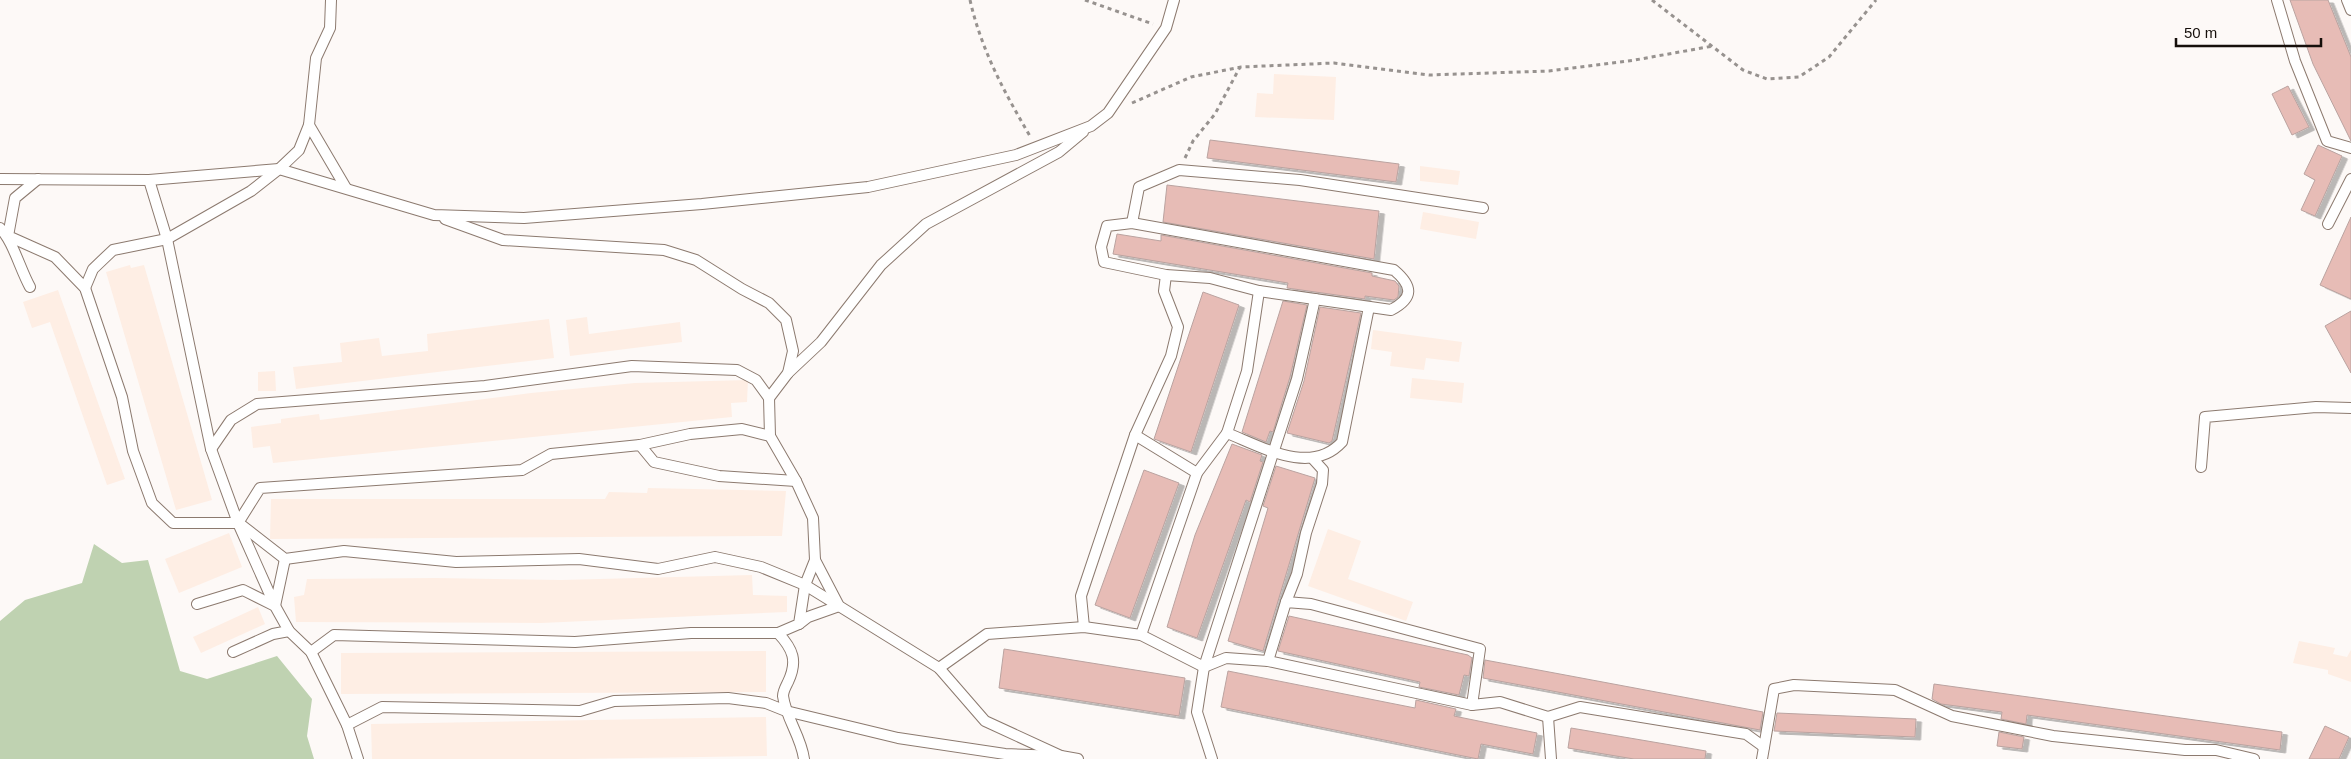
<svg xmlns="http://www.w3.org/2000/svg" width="2351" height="759" font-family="Helvetica,sans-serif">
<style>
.built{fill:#feeee4}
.green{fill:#bfd2b1}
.building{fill:#e7bcb6;stroke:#baa3a0;filter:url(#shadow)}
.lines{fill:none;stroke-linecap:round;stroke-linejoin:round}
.service-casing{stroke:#8c7a6f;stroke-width:12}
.path{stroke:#97928f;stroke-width:3;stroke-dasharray:4 4;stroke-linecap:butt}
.service{stroke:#fff;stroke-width:10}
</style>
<defs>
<filter id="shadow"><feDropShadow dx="5.5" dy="3" stdDeviation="0" flood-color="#0004"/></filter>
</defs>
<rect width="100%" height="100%" fill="#fdf9f7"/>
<g class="built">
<polygon points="1274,74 1336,77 1334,120 1255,117 1257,93 1273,94"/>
<polygon points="1420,166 1460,171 1458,185 1420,181"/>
<polygon points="1423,212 1479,222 1476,239 1420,229"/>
<polygon points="130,265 131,268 144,265 212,500 176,510 106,272"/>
<polygon points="58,290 125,479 107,485 50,322 32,328 23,302"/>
<polygon points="587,317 589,334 680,322 682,342 570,356 566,320"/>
<polygon points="549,319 554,358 296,389 293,367 342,362 340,343 379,338 382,356 428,351 427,334"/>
<polygon points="1373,330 1462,342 1459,362 1426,358 1424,370 1390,366 1392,352 1371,349"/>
<polygon points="275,371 276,391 258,391 258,372"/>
<polygon points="1412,378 1464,383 1462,403 1410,398"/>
<polygon points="748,380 747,402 731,403 732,417 273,463 270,446 253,448 251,427 281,423 281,419 319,414 320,420 531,393 635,383"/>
<polygon points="648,488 786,491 782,536 270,539 271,499 605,499 609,492 647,493"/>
<polygon points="1328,529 1361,541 1348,579 1413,602 1406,621 1308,586"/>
<polygon points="229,533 242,567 179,593 165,559"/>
<polygon points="752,575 753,595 787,596 787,612 541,623 296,622 294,597 304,595 307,579 436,578 561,580"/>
<polygon points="258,607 265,624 201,653 193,637"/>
<polygon points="2299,641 2335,648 2333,654 2347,657 2351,650 2351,682 2328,674 2328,670 2293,663"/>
<polygon points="766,651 766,692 341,694 341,653"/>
<polygon points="766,717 767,756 575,759 372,759 371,724"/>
</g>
<polygon class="green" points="94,544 122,563 148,560 180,671 207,679 277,656 312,699 307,736 314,759 0,759 0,621 25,600 82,583"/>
<g class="building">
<polygon points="2290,0 2328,0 2351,57 2351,141 2313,64"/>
<polygon points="2288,86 2309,127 2292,135 2272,94"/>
<polygon points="1210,140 1399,164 1396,182 1207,158"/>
<polygon points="2318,145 2342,156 2315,216 2301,210 2315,180 2304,174"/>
<polygon points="1167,185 1379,211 1374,259 1163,222"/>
<polygon points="2351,217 2351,299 2320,285"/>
<polygon points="1117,234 1161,241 1161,235 1372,273 1372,276 1395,281 1399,286 1398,297 1394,300 1365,296 1365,299 1287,288 1288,283 1113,254"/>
<polygon points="1203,292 1239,305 1191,452 1154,439"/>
<polygon points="1283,301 1307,305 1290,377 1273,432 1270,431 1266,442 1242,432"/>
<polygon points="1320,307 1361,313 1332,441 1329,443 1287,433 1304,381"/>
<polygon points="2351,311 2351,373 2325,326"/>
<polygon points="1232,444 1262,455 1260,461 1263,462 1250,502 1246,500 1197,638 1167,627 1195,535"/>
<polygon points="1276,466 1315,478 1263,651 1228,641 1268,508 1263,506"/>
<polygon points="1144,470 1179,483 1130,618 1095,605"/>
<polygon points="1289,616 1468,655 1472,658 1469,676 1464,675 1459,695 1419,687 1420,682 1278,651"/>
<polygon points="1004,649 1185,678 1179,716 999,688"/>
<polygon points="1485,660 1763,712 1760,730 1483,678"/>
<polygon points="1228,671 1415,708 1416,700 1456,709 1454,716 1537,733 1533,754 1481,744 1478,759 1221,707"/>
<polygon points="1934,684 2282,732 2280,750 2027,715 2026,724 2001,719 2002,712 1941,704 1932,699"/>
<polygon points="1777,713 1916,719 1915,737 1774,731"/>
<polygon points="2325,726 2349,737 2339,759 2309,759"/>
<polygon points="1571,728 1706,751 1705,759 1634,759 1568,748"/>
<polygon points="1999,732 2024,737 2022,749 1997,746"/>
</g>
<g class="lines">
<defs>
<g id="service">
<polyline points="331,0 330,28 316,58 309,125 346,188"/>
<polyline points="2277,0 2295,61 2327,141 2351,148"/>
<polyline points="2347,0 2351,10"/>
<polyline points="0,179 149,180 279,169 434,215 524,218 702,204 868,187 1016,155 1091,126 1108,113 1166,28 1174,0"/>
<polyline points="38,179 15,198 8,236 55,257 85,288 122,397 133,451 152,503 173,523 238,523 211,449 167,239 149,180"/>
<polyline points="445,219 503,240 664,250 696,260 742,289 769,303 786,320 793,351 788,373 769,398"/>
<path d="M1132 223 1394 270C1413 286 1414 298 1391 310L1259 291 1210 278 1166 275 1104 262 1101 247 1107 226Z"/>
<polyline points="1132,223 1139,187 1179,170 1300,180 1483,208"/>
<polyline points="2328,224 2351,179"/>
<path d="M0 228C13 241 20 269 30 287"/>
<polyline points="85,288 93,269 113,250 167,239 251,191 279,169 299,150 309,125"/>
<path d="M1259 291 1247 371 1227 433C1262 447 1311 476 1342 442L1369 307"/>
<polyline points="788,373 821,342 881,265 926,224 1059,152 1083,132"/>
<polyline points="1135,435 1197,473"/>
<polyline points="640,445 690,434 742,429 770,436"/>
<path d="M211 449 231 420 257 404 485 386 632 366 737 370 756 380 769 398 770 436 796 481 813 518 815 560 805 585 799 624 778 633C793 649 798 661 788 682 786 686 783 691 783 696 786 719 801 736 804 759"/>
<polyline points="2201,467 2205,417 2316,407 2351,408"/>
<polyline points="240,524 285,559 344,551 456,562 579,559 658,569 715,557 761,567 805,585 839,606 808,617 799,624"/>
<polyline points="285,559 275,606 238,523 260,488 522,470 551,454 640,445 654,462 719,476 796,481"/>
<polyline points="815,560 839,606 939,668 985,721 1061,756 1078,759"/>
<polyline points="1286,602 1297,574 1306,533 1322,484 1323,470 1313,459"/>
<polyline points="197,604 243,590 275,606 289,631 311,652 347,725 358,759"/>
<polyline points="1084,627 1081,596 1135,435 1171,356 1178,327 1164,291 1166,275"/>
<polyline points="1141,635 1197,473 1227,433"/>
<polyline points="233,652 273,634 289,631"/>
<polyline points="311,652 334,635 575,642 691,633 778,633"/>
<polyline points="1268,661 1286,602 1311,604 1480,649 1472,705 1500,702 1548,717 1580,707 1746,734 1764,747"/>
<polyline points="939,668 987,634 1084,627 1141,635 1204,667 1226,658 1268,661 1472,705"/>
<polyline points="1548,717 1551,759"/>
<polyline points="347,725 382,707 580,711 614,701 728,698 766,703 786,711 898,738 1005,754 1061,756"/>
<polyline points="1212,759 1197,712 1204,667 1297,379 1315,299"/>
<polyline points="1762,759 1774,689 1794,685 1895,690 1952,716 2053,736 2185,750 2216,750 2254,759"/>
</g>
</defs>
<use href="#service" class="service-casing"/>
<g class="path">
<path d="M970 0C981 49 1004 92 1030 136"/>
<polyline points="1085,0 1153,24"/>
<polyline points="1652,0 1743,70 1767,79 1799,77 1829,57 1876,0"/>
<polyline points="1132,103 1191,77 1241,67 1334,63 1429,75 1549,71 1635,60 1713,46"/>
<polyline points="1185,158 1193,141 1215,114 1240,67"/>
</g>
<use href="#service" class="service"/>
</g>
<path d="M2176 38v8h145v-8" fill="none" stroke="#160f0b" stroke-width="2.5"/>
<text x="2184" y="38" font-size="15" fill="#160f0b" stroke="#fdf9f7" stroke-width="4" paint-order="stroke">50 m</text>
</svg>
